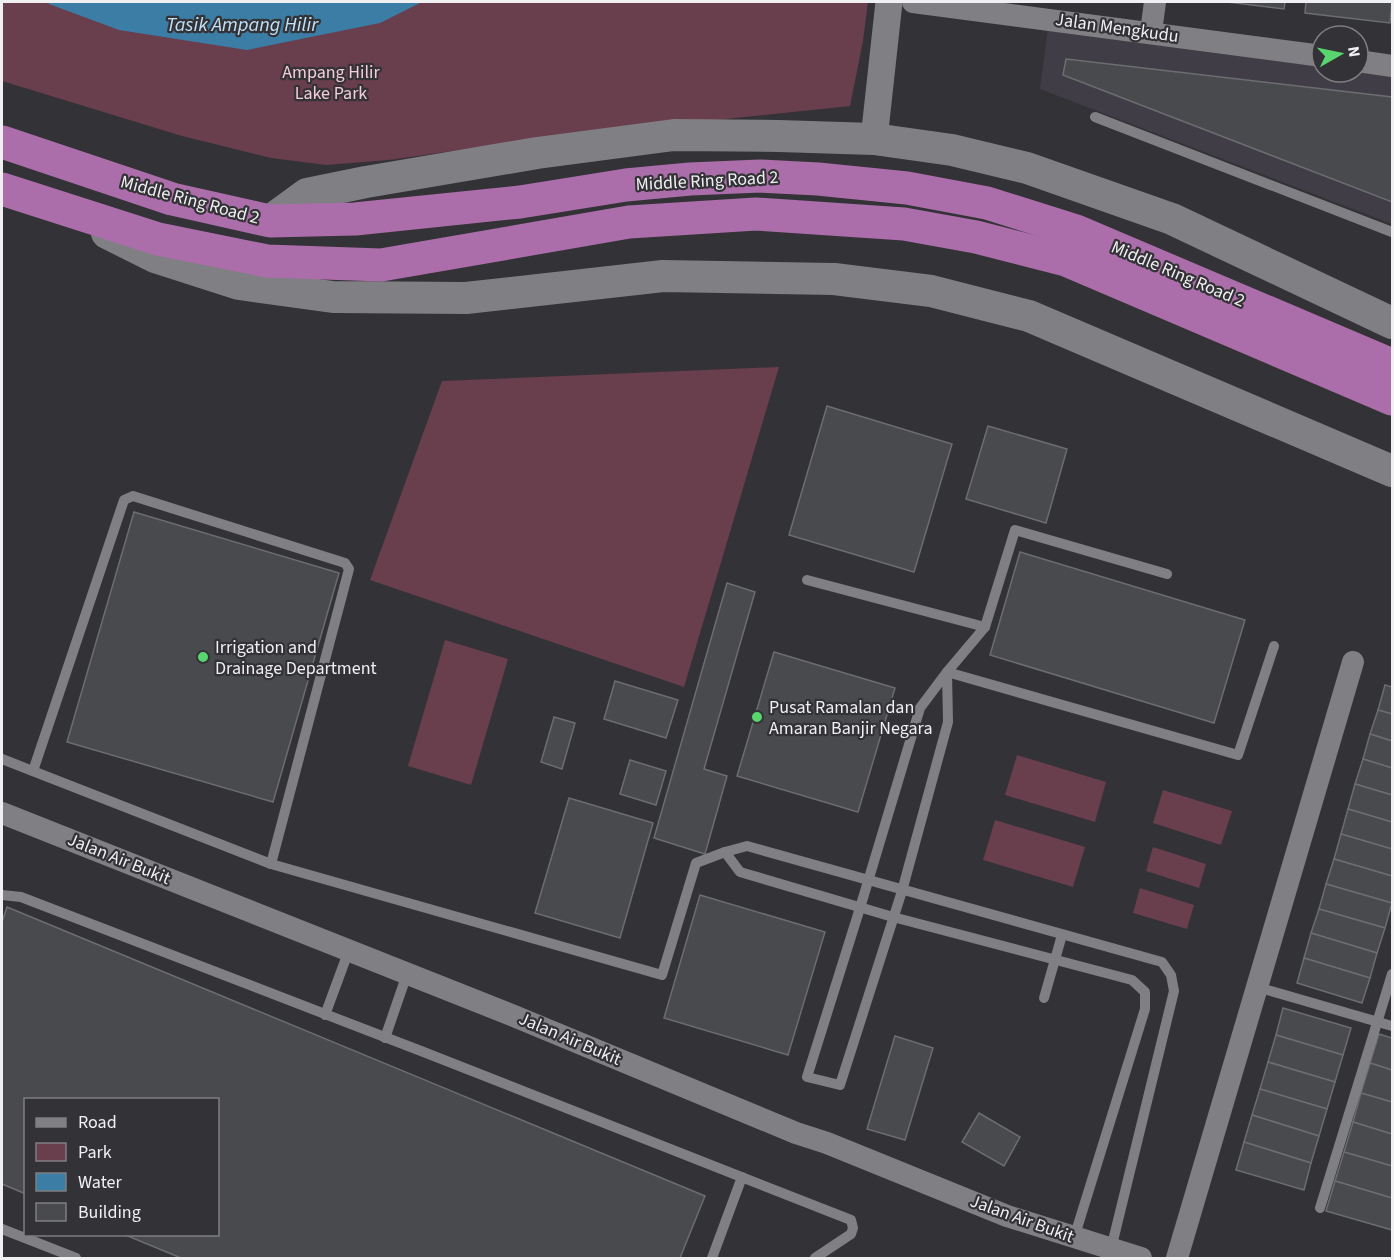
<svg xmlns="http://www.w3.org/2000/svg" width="1394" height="1260" font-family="'Source Sans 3',sans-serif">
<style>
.built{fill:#403d46}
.green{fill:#693e4d}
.water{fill:#3b7da5}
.building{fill:#484a4d;stroke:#6b6d71;stroke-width:1.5}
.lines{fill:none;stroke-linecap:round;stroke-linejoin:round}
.service{stroke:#807f83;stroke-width:10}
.minor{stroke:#807f83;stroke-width:22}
.tertiary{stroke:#807f83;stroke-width:27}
.secondary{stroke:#807f83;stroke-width:32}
.trunk{stroke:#ac6eaa;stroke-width:33}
.poi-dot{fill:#59d56f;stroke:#333236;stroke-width:2}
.labels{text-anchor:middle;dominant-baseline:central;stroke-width:4.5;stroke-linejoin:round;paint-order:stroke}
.street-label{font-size:18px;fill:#f0eff1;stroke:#333236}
.park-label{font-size:18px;fill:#f5cdd8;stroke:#333236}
.poi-label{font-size:18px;fill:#f0eff1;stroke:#333236;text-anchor:start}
.water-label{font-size:20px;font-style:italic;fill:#bfe1f8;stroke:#333236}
</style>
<rect width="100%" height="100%" fill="#333236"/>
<polygon class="built" points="1048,27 1322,67 1322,72 1358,72 1392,77 1392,224 1040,89"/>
<g class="green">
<polygon points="2,2 868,2 863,41 850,106 536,139 389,160 326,165 271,158 182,136 2,81"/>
<polygon points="779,367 684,687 370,580 442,381"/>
<polygon points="445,640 508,659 471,785 408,766"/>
<polygon points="1017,755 1106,782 1095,822 1005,795"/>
<polygon points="1163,790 1232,811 1221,845 1153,823"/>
<polygon points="995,820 1085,847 1073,887 983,860"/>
<polygon points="1153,847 1206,864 1199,888 1146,871"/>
<polygon points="1140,888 1194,905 1187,929 1133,913"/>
</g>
<polygon class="water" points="48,2 422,2 380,23 247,50 119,30 49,4"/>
<g class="building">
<polygon points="1227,2 1285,2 1284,9"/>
<polygon points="1306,2 1392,2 1390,23 1305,13"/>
<polygon points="1066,59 1392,97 1392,202 1063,75"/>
<polygon points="827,406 952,444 914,572 789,535"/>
<polygon points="988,426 1067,449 1046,523 966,499"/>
<polygon points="134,512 339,573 273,802 67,742"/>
<polygon points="1020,552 1245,620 1214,723 990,655"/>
<polygon points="727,583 755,592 704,769 727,776 705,854 654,838"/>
<polygon points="774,652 895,688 858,812 737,776"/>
<polygon points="615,681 678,700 666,738 604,719"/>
<polygon points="1385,685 1392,687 1392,714 1378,710"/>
<polygon points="1378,710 1392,714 1392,741 1370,734"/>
<polygon points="554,717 575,723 562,769 541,762"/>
<polygon points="1370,734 1392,741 1392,768 1363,759"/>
<polygon points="1363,759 1392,768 1392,795 1355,784"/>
<polygon points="630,760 666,771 656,805 620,794"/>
<polygon points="1355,784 1392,795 1392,822 1348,809"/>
<polygon points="569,798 653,823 620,938 535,913"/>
<polygon points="1348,809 1392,822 1392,849 1341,834"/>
<polygon points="1341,834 1392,849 1392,876 1334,859"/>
<polygon points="1334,859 1392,876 1392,903 1326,884"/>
<polygon points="1326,884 1392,903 1385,928 1319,909"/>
<polygon points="700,895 825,932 788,1055 664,1018"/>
<polygon points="7,907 705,1196 680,1258 181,1258 123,1234 218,1234 218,1100 26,1100 26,1194 2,1184 2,922"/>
<polygon points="1319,909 1385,928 1377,953 1311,933"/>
<polygon points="1311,933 1377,953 1370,978 1304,958"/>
<polygon points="1304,958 1370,978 1362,1003 1297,983"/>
<polygon points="1283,1008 1351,1028 1343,1055 1276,1035"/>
<polygon points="1379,1034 1392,1038 1392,1070 1370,1063"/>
<polygon points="1276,1035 1343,1055 1335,1082 1268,1062"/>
<polygon points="895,1036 933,1048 905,1140 867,1129"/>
<polygon points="1268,1062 1335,1082 1327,1109 1260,1089"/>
<polygon points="1370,1063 1392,1070 1392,1102 1361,1093"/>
<polygon points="1260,1089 1327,1109 1319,1136 1252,1115"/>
<polygon points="1361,1093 1392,1102 1392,1134 1353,1122"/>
<polygon points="979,1113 1020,1137 1004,1166 962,1142"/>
<polygon points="1252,1115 1319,1136 1311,1163 1244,1142"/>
<polygon points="1353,1122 1392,1134 1392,1166 1344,1152"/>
<polygon points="1244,1142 1311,1163 1304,1190 1236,1170"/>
<polygon points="1344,1152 1392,1166 1392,1198 1335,1181"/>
<polygon points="1335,1181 1392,1198 1392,1230 1326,1211"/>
</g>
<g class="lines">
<g class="service">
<polyline points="1095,117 1392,232"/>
<polyline points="807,580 985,627"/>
<polyline points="947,672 948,722 902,891 840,1085 807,1077 860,908 920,708 947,672 985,627 1015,530 1167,574"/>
<polyline points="947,672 1238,755 1274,646"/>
<polyline points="2,759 271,864 662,975 696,863 725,852"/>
<polyline points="33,771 124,500 133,496 345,563 349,569 271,864"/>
<polyline points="2,895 21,897 421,1051 851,1220 853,1228 851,1234 815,1258"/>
<polyline points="1257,987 1392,1026"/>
<polyline points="1044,998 1062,935"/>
<polyline points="325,1015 349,950"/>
<polyline points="385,1038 407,974"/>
<polyline points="1320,1208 1392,974"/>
<polyline points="2,1229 76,1258"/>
<polyline points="1074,1238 1145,1009 1145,992 1132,980 893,917 740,872 725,852 747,846 1162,962 1171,975 1174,991 1111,1249"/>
<polyline points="712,1258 742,1177"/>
</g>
<g class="minor">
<polyline points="913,2 1322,56"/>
<polyline points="1151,32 1155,2"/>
<polyline points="1358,61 1392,66"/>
<polyline points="2,813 514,1016 796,1133 827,1143 1007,1216 1141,1258"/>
<polyline points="1177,1258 1353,662"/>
</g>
<polyline class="tertiary" points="874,139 889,2"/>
<g class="secondary">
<polyline points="270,221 307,194 366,182 537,153 674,135 779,136 874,139 952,150 1027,168 1172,219 1392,323"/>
<polyline points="107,233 155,257 239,284 333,297 466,298 663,276 834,279 931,291 1029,316 1392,471"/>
</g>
<g class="trunk">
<polyline points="2,142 172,199 270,221 355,219 520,202 626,185 690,179 760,176 818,179 907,188 987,203 1076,231 1392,365"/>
<polyline points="2,189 158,239 267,261 381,265 629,222 756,214 904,224 976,237 1066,260 1392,399"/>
</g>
</g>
<g class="poi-dot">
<circle cx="203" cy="657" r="6"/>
<circle cx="757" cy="717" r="6"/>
</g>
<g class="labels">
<g class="street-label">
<text transform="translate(1117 28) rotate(8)">Jalan Mengkudu</text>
<text transform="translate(707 181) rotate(-3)">Middle Ring Road 2</text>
<text transform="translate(190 200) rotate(15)">Middle Ring Road 2</text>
<text transform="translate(1178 274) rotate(23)">Middle Ring Road 2</text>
<text transform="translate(119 859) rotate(22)">Jalan Air Bukit</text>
<text transform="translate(570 1039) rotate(23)">Jalan Air Bukit</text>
<text transform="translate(1022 1219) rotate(20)">Jalan Air Bukit</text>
</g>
<g class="park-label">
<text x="331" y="72">Ampang Hilir<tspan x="331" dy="21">Lake Park</tspan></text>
</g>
<g class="poi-label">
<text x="215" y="647">Irrigation and<tspan x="215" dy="21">Drainage Department</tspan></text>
<text x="769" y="707">Pusat Ramalan dan<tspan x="769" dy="21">Amaran Banjir Negara</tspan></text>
</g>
<g class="water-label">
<text x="242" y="25">Tasik Ampang Hilir</text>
</g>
</g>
<rect width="1394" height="1260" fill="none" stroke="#f0eff1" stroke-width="6"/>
<rect x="24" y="1098" width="195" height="138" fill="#333236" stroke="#7f7e81" stroke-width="1.5"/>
<rect x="36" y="1118" width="30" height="9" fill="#807f83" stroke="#7f7e81" stroke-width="1.5"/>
<text x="78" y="1128" font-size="18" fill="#f0eff1">Road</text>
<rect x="36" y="1143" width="30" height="18" fill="#693e4d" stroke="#7f7e81" stroke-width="1.5"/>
<text x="78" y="1158" font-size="18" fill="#f0eff1">Park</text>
<rect x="36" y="1173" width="30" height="18" fill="#3b7da5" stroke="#7f7e81" stroke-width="1.5"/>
<text x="78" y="1188" font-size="18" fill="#f0eff1">Water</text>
<rect x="36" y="1203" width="30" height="18" fill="#484a4d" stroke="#7f7e81" stroke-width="1.5"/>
<text x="78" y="1218" font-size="18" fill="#f0eff1">Building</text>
<g transform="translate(1340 54) rotate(81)"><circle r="28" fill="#333236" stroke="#7f7e81" stroke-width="1.5"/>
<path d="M0-4.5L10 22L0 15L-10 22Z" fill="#59d56f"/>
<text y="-9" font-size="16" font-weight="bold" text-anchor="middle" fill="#f0eff1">N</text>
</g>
</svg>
